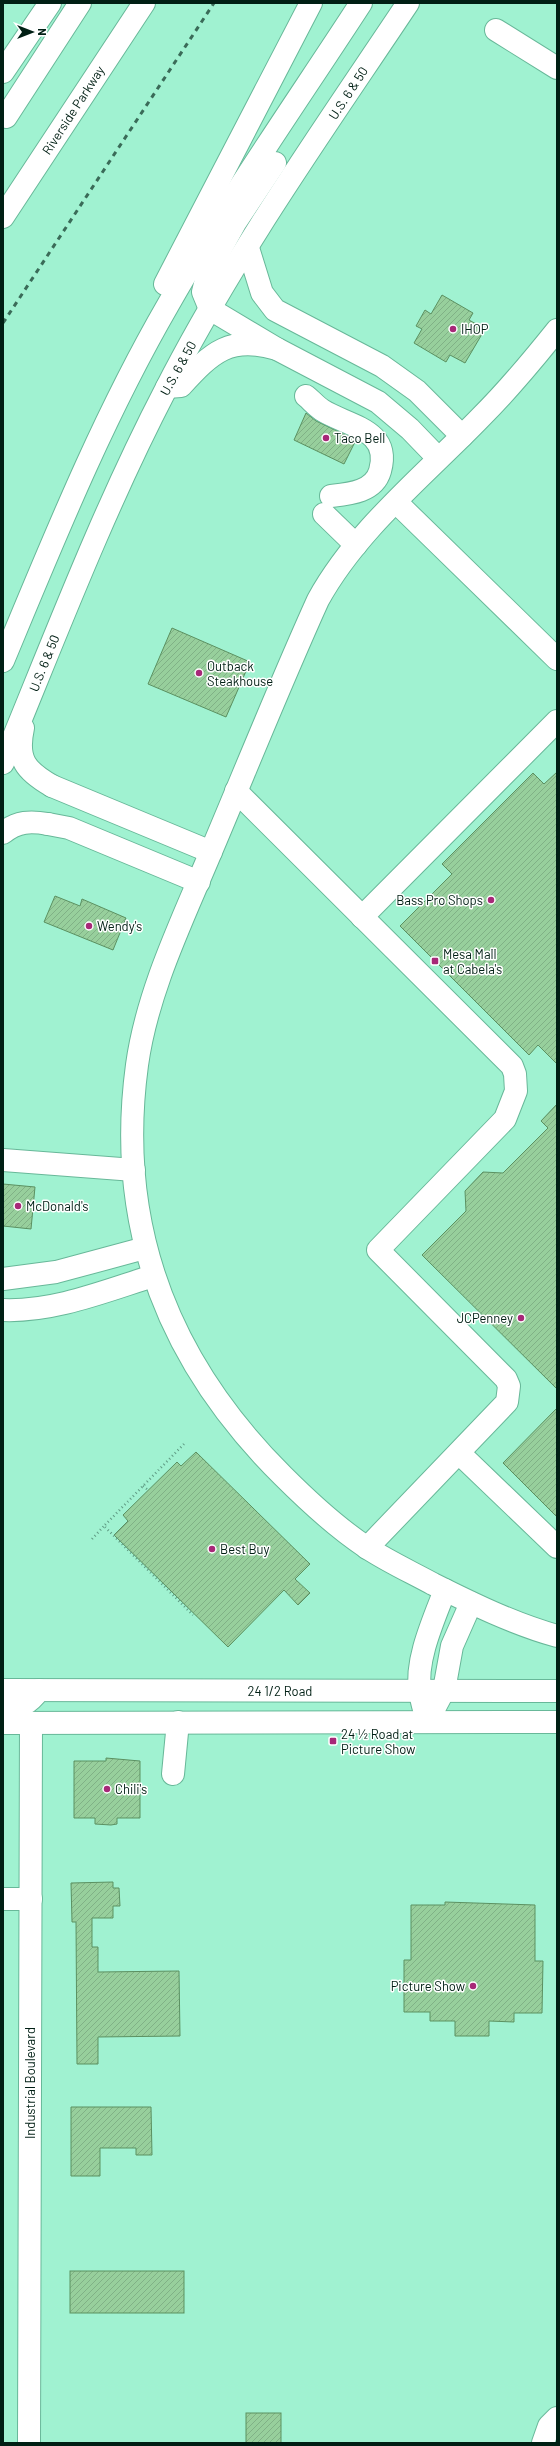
<svg xmlns="http://www.w3.org/2000/svg" width="560" height="2446" font-family="Barlow,sans-serif">
<style>
.building{fill:url(#building-hatch);stroke:#5b9161}
.lines{fill:none;stroke-linecap:round;stroke-linejoin:round}
.minor-casing{stroke:#68b899;stroke-width:24}
.major-casing{stroke:#68b899;stroke-width:24}
.highway-casing{stroke:#68b899;stroke-width:24}
.path{stroke:#5e9b83;stroke-width:2.5;stroke-dasharray:1 3;stroke-linecap:butt}
.minor{stroke:#fff;stroke-width:22}
.major{stroke:#fff;stroke-width:22}
.highway{stroke:#fff;stroke-width:22}
.rail{stroke:#3a6b58;stroke-width:3;stroke-dasharray:5 5;stroke-linecap:butt}
.poi-dot{fill:#a72878;stroke:#fff;stroke-width:1.5}
.labels{text-anchor:middle;dominant-baseline:central;stroke-width:3;stroke-linejoin:round;paint-order:stroke}
.street-label{font-size:13px;fill:#001f14;stroke:#fff}
.poi-label{font-size:13px;fill:#001f14;stroke:#fff;text-anchor:start}
</style>
<defs>
<pattern id="building-hatch" width="6" height="6" patternUnits="userSpaceOnUse"><rect width="6" height="6" fill="#97cf9c"/><path d="M-1 1l2-2M0 6l6-6M5 7l2-2" fill="none" stroke="#80b186"/></pattern>
</defs>
<rect width="100%" height="100%" fill="#a0f2d1"/>
<g class="building">
<polygon points="442,295 473,313 469,320 485,329 465,363 450,355 446,362 414,343 422,329 416,326 425,310 431,314"/>
<polygon points="306,413 316,421 356,440 344,464 294,440"/>
<polygon points="172,628 250,662 226,717 148,684"/>
<polygon points="557,772 557,1064 538,1045 529,1055 400,926 452,874 442,864 533,773 544,784"/>
<polygon points="55,896 80,906 82,899 126,918 113,950 44,922"/>
<polygon points="557,1104 557,1389 422,1255 466,1211 465,1191 483,1172 503,1173 548,1128 541,1121"/>
<polygon points="3,1184 35,1187 31,1229 3,1226"/>
<polygon points="557,1408 557,1517 503,1463"/>
<polygon points="196,1452 310,1564 295,1579 310,1593 298,1605 284,1590 228,1647 114,1535 128,1521 123,1515 177,1462 181,1466"/>
<polygon points="106,1758 140,1761 140,1818 117,1818 117,1824 111,1825 95,1824 95,1818 74,1818 74,1761 106,1761"/>
<polygon points="113,1882 113,1888 119,1888 120,1906 113,1906 113,1918 92,1918 92,1947 98,1947 98,1972 179,1971 180,2036 98,2037 98,2064 77,2064 76,1922 72,1922 71,1883"/>
<polygon points="445,1902 535,1905 535,1961 543,1961 542,2013 514,2013 514,2022 489,2021 489,2036 455,2036 455,2021 430,2021 430,2012 404,2012 404,1960 411,1960 411,1905 445,1905"/>
<polygon points="71,2107 151,2107 152,2155 136,2155 136,2148 100,2148 100,2176 71,2176"/>
<rect x="70" y="2271" width="114" height="42"/>
<rect x="246" y="2413" width="35" height="30"/>
</g>
<g class="lines">
<defs>
<g id="minor">
<polyline points="496,30 557,68"/>
<polyline points="3,72 50,3"/>
<polyline points="6,117 80,3"/>
<polyline points="248,248 262,293 275,310 382,366 417,391 462,436"/>
<polyline points="210,309 277,349 378,402 410,429 438,458"/>
<path d="M557 330C533 360 508 390 481 417 425 475 357 529 318 600 280 684 246 769 210 854 182 921 147 992 137 1065 115 1227 169 1363 283 1476 309 1502 336 1527 366 1547 387 1561 411 1572 433 1584 473 1604 514 1624 557 1636"/>
<path d="M306 396C311 400 316 406 322 410 347 426 392 429 380 471 374 492 349 494 331 496"/>
<polyline points="396,502 557,659"/>
<polyline points="324,514 356,545"/>
<polyline points="52,786 211,852"/>
<polyline points="236,791 512,1066 515,1074 516,1091 505,1119 378,1250 506,1379 509,1386 507,1402 367,1548"/>
<polyline points="48,824 69,828 199,882"/>
<polyline points="362,917 557,721"/>
<polyline points="3,1160 134,1170"/>
<polyline points="3,1279 56,1272 145,1248"/>
<path d="M3 1310C54 1312 105 1291 153 1276"/>
<polyline points="459,1453 557,1547"/>
<polyline points="435,1707 444,1690 452,1646 471,1603"/>
<path d="M427 1721C425 1712 421 1701 420 1691 415 1660 434 1619 445 1590"/>
<polyline points="173,1774 178,1722"/>
<polyline points="3,1899 31,1899"/>
<polyline points="29,2443 31,1723"/>
<polyline points="543,2443 549,2426 557,2418"/>
</g>
<g id="major">
<polyline points="3,217 144,3"/>
<polyline points="3,1690 557,1691"/>
<path d="M3 1709C20 1708 29 1704 39 1690"/>
<polyline points="3,1723 557,1722"/>
</g>
<g id="highway">
<polyline points="165,284 311,3"/>
<polyline points="210,309 203,292 208,272 235,223 275,163"/>
<path d="M167 387 181 386C212 352 230 335 277 349"/>
<path d="M3 661C53 541 102 419 168 305 227 201 296 103 361 3"/>
<path d="M23 728C16 760 26 771 52 786"/>
<path d="M3 763C55 637 103 510 166 389 235 254 324 129 408 3"/>
<path d="M3 833C17 821 31 821 48 824"/>
</g>
</defs>
<use href="#minor" class="minor-casing"/>
<use href="#major" class="major-casing"/>
<use href="#highway" class="highway-casing"/>
<g class="path">
<polyline points="184,1444 104,1526 193,1615"/>
<polyline points="143,1486 148,1490"/>
<polyline points="92,1539 104,1526"/>
</g>
<use href="#minor" class="minor"/>
<use href="#major" class="major"/>
<use href="#highway" class="highway"/>
<polyline class="rail" points="3,323 214,3"/>
</g>
<g class="poi-dot">
<circle cx="453" cy="329" r="4"/>
<circle cx="326" cy="438" r="4"/>
<circle cx="199" cy="673" r="4"/>
<circle cx="491" cy="900" r="4"/>
<circle cx="89" cy="926" r="4"/>
<rect x="431" y="957" width="8" height="8" rx="2"/>
<circle cx="18" cy="1206" r="4"/>
<circle cx="521" cy="1318" r="4"/>
<circle cx="212" cy="1549" r="4"/>
<rect x="329" y="1737" width="8" height="8" rx="2"/>
<circle cx="107" cy="1789" r="4"/>
<circle cx="473" cy="1986" r="4"/>
</g>
<g class="labels">
<g class="street-label">
<text transform="translate(348 93) rotate(-57)">U.S. 6 &amp; 50</text>
<text transform="translate(73 110) rotate(-57)">Riverside Parkway</text>
<text transform="translate(178 368) rotate(-61)">U.S. 6 &amp; 50</text>
<text transform="translate(44 663) rotate(-68)">U.S. 6 &amp; 50</text>
<text x="280" y="1691">24 1/2 Road</text>
<text transform="translate(30 2083) rotate(-90)">Industrial Boulevard</text>
</g>
<g class="poi-label">
<text x="461" y="329">IHOP</text>
<text x="334" y="438">Taco Bell</text>
<text x="207" y="666">Outback<tspan x="207" dy="15">Steakhouse</tspan></text>
<text x="483" y="900" text-anchor="end">Bass Pro Shops</text>
<text x="97" y="926">Wendy's</text>
<text x="443" y="954">Mesa Mall<tspan x="443" dy="15">at Cabela's</tspan></text>
<text x="26" y="1206">McDonald's</text>
<text x="513" y="1318" text-anchor="end">JCPenney</text>
<text x="220" y="1549">Best Buy</text>
<text x="341" y="1734">24 ½ Road at<tspan x="341" dy="15">Picture Show</tspan></text>
<text x="115" y="1789">Chili's</text>
<text x="465" y="1986" text-anchor="end">Picture Show</text>
</g>
</g>
<rect width="560" height="2446" fill="none" stroke="#001f14" stroke-width="8"/>
<g transform="translate(32 32) rotate(90)" stroke="#ffffff" stroke-width="3" paint-order="stroke">
<path d="M0-3L7 15L0 10L-7 15Z" fill="#001f14"/>
<text y="-6" font-size="11" font-weight="bold" text-anchor="middle" fill="#001f14">N</text>
</g>
</svg>
